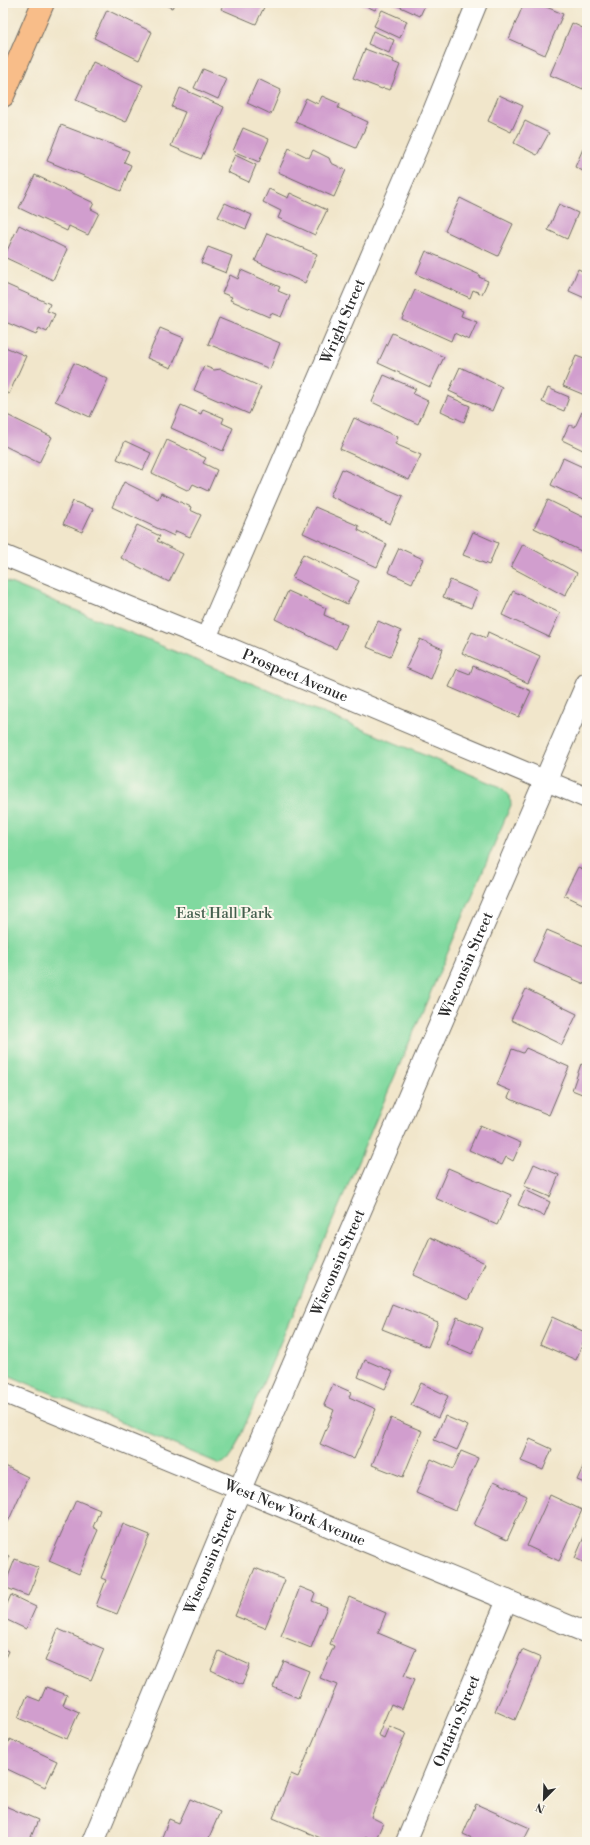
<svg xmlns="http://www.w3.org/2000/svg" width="590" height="1845" font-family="'Libre Bodoni',serif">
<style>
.green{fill:#80d99f;stroke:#568265}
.building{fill:#d19ece}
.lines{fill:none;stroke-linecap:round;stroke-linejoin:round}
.minor-casing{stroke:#706c63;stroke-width:22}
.tertiary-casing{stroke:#706c63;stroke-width:24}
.primary-casing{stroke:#706c63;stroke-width:24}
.minor{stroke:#fff;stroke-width:20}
.tertiary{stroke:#fff;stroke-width:22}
.primary{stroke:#f8bd89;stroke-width:22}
.labels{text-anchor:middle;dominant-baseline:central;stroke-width:4;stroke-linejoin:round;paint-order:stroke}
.street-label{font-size:15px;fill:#2b2b2b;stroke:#fbf7ec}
.park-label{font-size:15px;fill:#445f4e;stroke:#fbf7ec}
</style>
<rect width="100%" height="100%" fill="#fbf7ec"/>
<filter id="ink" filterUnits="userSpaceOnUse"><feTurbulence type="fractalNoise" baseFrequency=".025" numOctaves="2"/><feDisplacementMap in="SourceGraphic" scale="8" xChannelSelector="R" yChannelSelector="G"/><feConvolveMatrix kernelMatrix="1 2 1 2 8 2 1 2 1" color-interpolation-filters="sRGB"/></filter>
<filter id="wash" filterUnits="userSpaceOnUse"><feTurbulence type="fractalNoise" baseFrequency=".012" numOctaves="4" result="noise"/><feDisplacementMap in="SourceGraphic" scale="16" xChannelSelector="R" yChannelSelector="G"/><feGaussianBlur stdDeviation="0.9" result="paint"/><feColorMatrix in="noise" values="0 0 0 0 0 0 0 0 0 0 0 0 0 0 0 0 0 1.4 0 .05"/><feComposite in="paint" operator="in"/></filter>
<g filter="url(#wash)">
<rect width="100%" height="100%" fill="#f1e6cb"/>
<polygon class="green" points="3,580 501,787 510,796 511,805 234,1451 227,1461 220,1464 3,1373"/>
<g id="blocks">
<g class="building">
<polygon points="161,3 175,3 172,8"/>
<polygon points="224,3 266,3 256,24 221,9"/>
<polygon points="359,3 379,3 375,10"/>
<polygon points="392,3 426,3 420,16"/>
<polygon points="524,3 537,3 563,14 545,55 509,39"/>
<polygon points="107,10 152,32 139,60 94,38"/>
<polygon points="382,10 407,21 400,38 374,26"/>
<polygon points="572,23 587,30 587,81 583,89 550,75"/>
<polygon points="373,31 394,40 389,53 368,44"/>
<polygon points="365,49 394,60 393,62 400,65 390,90 383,88 382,89 353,78"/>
<polygon points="93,62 143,85 126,122 76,100"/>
<polygon points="203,69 227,79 218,99 194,88"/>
<polygon points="258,79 281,90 271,114 247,103"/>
<polygon points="180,88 224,107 201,159 171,146 185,112 172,107"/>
<polygon points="499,95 523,106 511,132 488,121"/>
<polygon points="322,96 340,104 338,108 368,122 356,148 295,122 306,98 318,104"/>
<polygon points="525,121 549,133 537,155 514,143"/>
<polygon points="61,125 129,151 124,162 131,165 121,191 47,161"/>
<polygon points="243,128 269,139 259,162 233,151"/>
<polygon points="586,142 587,143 587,173 575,167"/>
<polygon points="289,148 309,158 313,150 329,158 331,163 346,170 334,197 278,172"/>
<polygon points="235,155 256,165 249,182 227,172"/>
<polygon points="35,175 94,203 91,209 99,213 88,235 69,226 67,231 19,208"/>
<polygon points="269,189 288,198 290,193 327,210 315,235 278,218 281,211 263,202"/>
<polygon points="460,198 513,224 498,256 445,231"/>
<polygon points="225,203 252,215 246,229 218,217"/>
<polygon points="559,204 578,213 567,239 548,230"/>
<polygon points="19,225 67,249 53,280 4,257"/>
<polygon points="267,233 317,254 305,283 255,261"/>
<polygon points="208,247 232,256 226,273 201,263"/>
<polygon points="426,251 480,275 479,277 488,281 482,294 473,290 470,298 416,274"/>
<polygon points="578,269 587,273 587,299 569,291"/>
<polygon points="241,270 280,287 278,291 290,296 281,317 271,313 269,317 230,300 232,297 222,293 230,275 238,279"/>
<polygon points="3,283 50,304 47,311 55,314 47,332 39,328 36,335 3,321"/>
<polygon points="415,290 463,311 461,316 477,322 469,340 454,333 451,341 402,319"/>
<polygon points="219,318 280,343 270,369 208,344"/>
<polygon points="160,328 184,338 171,368 147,358"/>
<polygon points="392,333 444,357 430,387 378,363"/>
<polygon points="3,346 26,356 9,394 3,391"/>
<polygon points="576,356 587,360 587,396 563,386"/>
<polygon points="74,363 108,379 90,417 55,401"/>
<polygon points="204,366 214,370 221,369 261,387 249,414 194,390"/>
<polygon points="460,367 502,387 492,411 449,391"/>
<polygon points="384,375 416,389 413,394 428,401 418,424 372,402"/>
<polygon points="548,388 569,397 564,411 542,402"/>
<polygon points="448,396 470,406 464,422 441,411"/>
<polygon points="181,405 201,414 203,409 224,418 222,423 233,428 223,451 171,428"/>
<polygon points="582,412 587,415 587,452 562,440 569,425 575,427"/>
<polygon points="3,413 52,437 39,463 3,445"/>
<polygon points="354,418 398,437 395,444 421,455 409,480 340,449"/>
<polygon points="167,440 206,458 203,463 217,470 208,491 193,484 189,491 152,473"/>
<polygon points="125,441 151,453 143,470 117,459"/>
<polygon points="563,458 587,469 587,502 551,485"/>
<polygon points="342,469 403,496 390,524 330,496"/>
<polygon points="124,482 158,499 161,493 191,507 190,510 201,515 190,537 176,531 174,536 112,507"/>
<polygon points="548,500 587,519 587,554 534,528"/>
<polygon points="73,501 93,509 82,532 63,524"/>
<polygon points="315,507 359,526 358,530 387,544 377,567 303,533"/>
<polygon points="137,525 160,536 157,541 183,554 169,582 121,558"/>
<polygon points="473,532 498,543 489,565 463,555"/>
<polygon points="523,544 577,573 565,596 511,567"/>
<polygon points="399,548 423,559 412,583 388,572"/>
<polygon points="303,554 359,581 347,604 292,578"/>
<polygon points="450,580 478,592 471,608 443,597"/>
<polygon points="288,591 326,608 324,615 347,625 336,649 275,619"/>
<polygon points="513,591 560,613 549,637 502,615"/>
<polygon points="378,621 401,631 390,657 367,647"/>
<polygon points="472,632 486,638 488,632 540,656 528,683 462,653"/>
<polygon points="420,639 443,649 431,679 406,668"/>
<polygon points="473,666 531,691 519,717 449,687 457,669 470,674"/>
<polygon points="578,867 587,871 587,906 564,895"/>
<polygon points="547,930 587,947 587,985 533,962"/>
<polygon points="526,989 577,1014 562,1045 511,1020"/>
<polygon points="526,1048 569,1067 549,1115 508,1098 511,1091 497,1085 512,1049 523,1053"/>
<polygon points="581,1064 587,1067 587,1096 572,1090"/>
<polygon points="480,1125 521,1143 513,1161 506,1157 502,1165 469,1150"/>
<polygon points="534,1164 559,1175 550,1197 524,1186"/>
<polygon points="448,1168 511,1195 497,1225 435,1198"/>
<polygon points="525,1190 550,1202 544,1216 518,1205"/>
<polygon points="430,1237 485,1263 468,1300 413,1275"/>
<polygon points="392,1304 438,1322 428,1347 382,1329"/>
<polygon points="457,1317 483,1328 472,1354 446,1343"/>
<polygon points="552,1317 587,1333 576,1360 540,1344"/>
<polygon points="365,1360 393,1372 385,1389 358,1377"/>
<polygon points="421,1383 448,1396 438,1418 411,1405"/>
<polygon points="333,1384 351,1392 349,1397 376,1409 354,1459 320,1444 334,1410 324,1405"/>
<polygon points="445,1416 468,1426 457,1450 434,1440"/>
<polygon points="391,1418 422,1431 403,1477 372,1465"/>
<polygon points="530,1439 552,1449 543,1470 521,1461"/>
<polygon points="461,1451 478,1458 455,1510 416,1493 431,1459 453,1469"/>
<polygon points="587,1458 587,1484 577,1480"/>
<polygon points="3,1465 28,1477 8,1522 3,1520"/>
<polygon points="494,1481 527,1496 507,1540 474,1525"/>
<polygon points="550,1495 582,1510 559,1561 527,1546"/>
<polygon points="76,1500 100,1510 93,1527 98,1530 79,1574 49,1561"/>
<polygon points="123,1524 150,1535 117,1614 96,1606 106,1580 101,1578"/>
<polygon points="587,1530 587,1564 575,1558"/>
<polygon points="3,1553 9,1556 3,1570"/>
<polygon points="15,1559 39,1568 28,1596 4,1587"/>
<polygon points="255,1568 285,1580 265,1628 235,1616"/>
<polygon points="300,1587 315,1593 312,1601 327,1607 311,1648 281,1636"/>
<polygon points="11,1595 36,1607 26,1629 3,1618 3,1613"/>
<polygon points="349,1597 386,1613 378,1633 416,1649 404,1676 414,1680 402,1709 391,1704 378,1735 384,1738 389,1726 406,1733 371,1817 383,1823 375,1841 366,1837 363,1842 330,1842 273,1818 291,1774 298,1777 337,1685 320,1678 334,1646 330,1644"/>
<polygon points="58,1629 104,1649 91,1680 45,1661"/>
<polygon points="3,1649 8,1651 3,1662"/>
<polygon points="522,1650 541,1658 515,1720 495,1711"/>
<polygon points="219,1651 250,1665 242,1685 211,1670"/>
<polygon points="284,1661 309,1671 298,1698 273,1687"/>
<polygon points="46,1687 67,1695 63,1705 79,1712 67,1739 18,1718 27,1696 40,1701"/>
<polygon points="10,1739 57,1761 45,1787 3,1767 3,1753"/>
<polygon points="190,1799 220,1812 207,1842 202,1839 201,1842 160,1842 169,1819 179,1823"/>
<polygon points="476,1804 530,1828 523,1842 481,1842 463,1834"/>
<polygon points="3,1805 38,1820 29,1842 11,1842 3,1839"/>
</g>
</g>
</g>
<g filter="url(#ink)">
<use href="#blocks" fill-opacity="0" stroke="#706c63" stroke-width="1"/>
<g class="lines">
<defs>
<g id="minor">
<path id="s1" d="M3 555 206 638 587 798"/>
<path id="s2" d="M206 638 429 121 477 3"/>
<path id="s3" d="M3 1392 587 1633"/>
<path id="s4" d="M406 1842 507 1600"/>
</g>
<g id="tertiary">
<path id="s5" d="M93 1842 240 1489 587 684"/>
</g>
<polyline id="primary" points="3,96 43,3"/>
</defs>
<use href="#minor" class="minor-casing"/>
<use href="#tertiary" class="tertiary-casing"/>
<use href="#primary" class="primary-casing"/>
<use href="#minor" class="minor"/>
<use href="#tertiary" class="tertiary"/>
<use href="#primary" class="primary"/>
</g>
</g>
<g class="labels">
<g class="street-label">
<text stroke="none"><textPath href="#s2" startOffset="345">Wright Street</textPath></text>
<text stroke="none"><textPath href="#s1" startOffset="316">Prospect Avenue</textPath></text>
<text stroke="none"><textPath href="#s5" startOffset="953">Wisconsin Street</textPath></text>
<text stroke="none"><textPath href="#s5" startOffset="629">Wisconsin Street</textPath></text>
<text stroke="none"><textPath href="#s3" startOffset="316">West New York Avenue</textPath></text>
<text stroke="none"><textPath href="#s5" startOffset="305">Wisconsin Street</textPath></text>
<text stroke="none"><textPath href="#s4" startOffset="131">Ontario Street</textPath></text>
</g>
<g class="park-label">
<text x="224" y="913">East Hall Park</text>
</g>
</g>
<rect width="590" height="1845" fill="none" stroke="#fbf7ec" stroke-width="16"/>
<g transform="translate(544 1799) rotate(203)" stroke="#fbf7ec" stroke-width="3" paint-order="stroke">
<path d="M0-3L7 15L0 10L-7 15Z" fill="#2b2b2b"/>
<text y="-6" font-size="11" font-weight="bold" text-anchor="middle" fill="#2b2b2b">N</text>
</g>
</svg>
